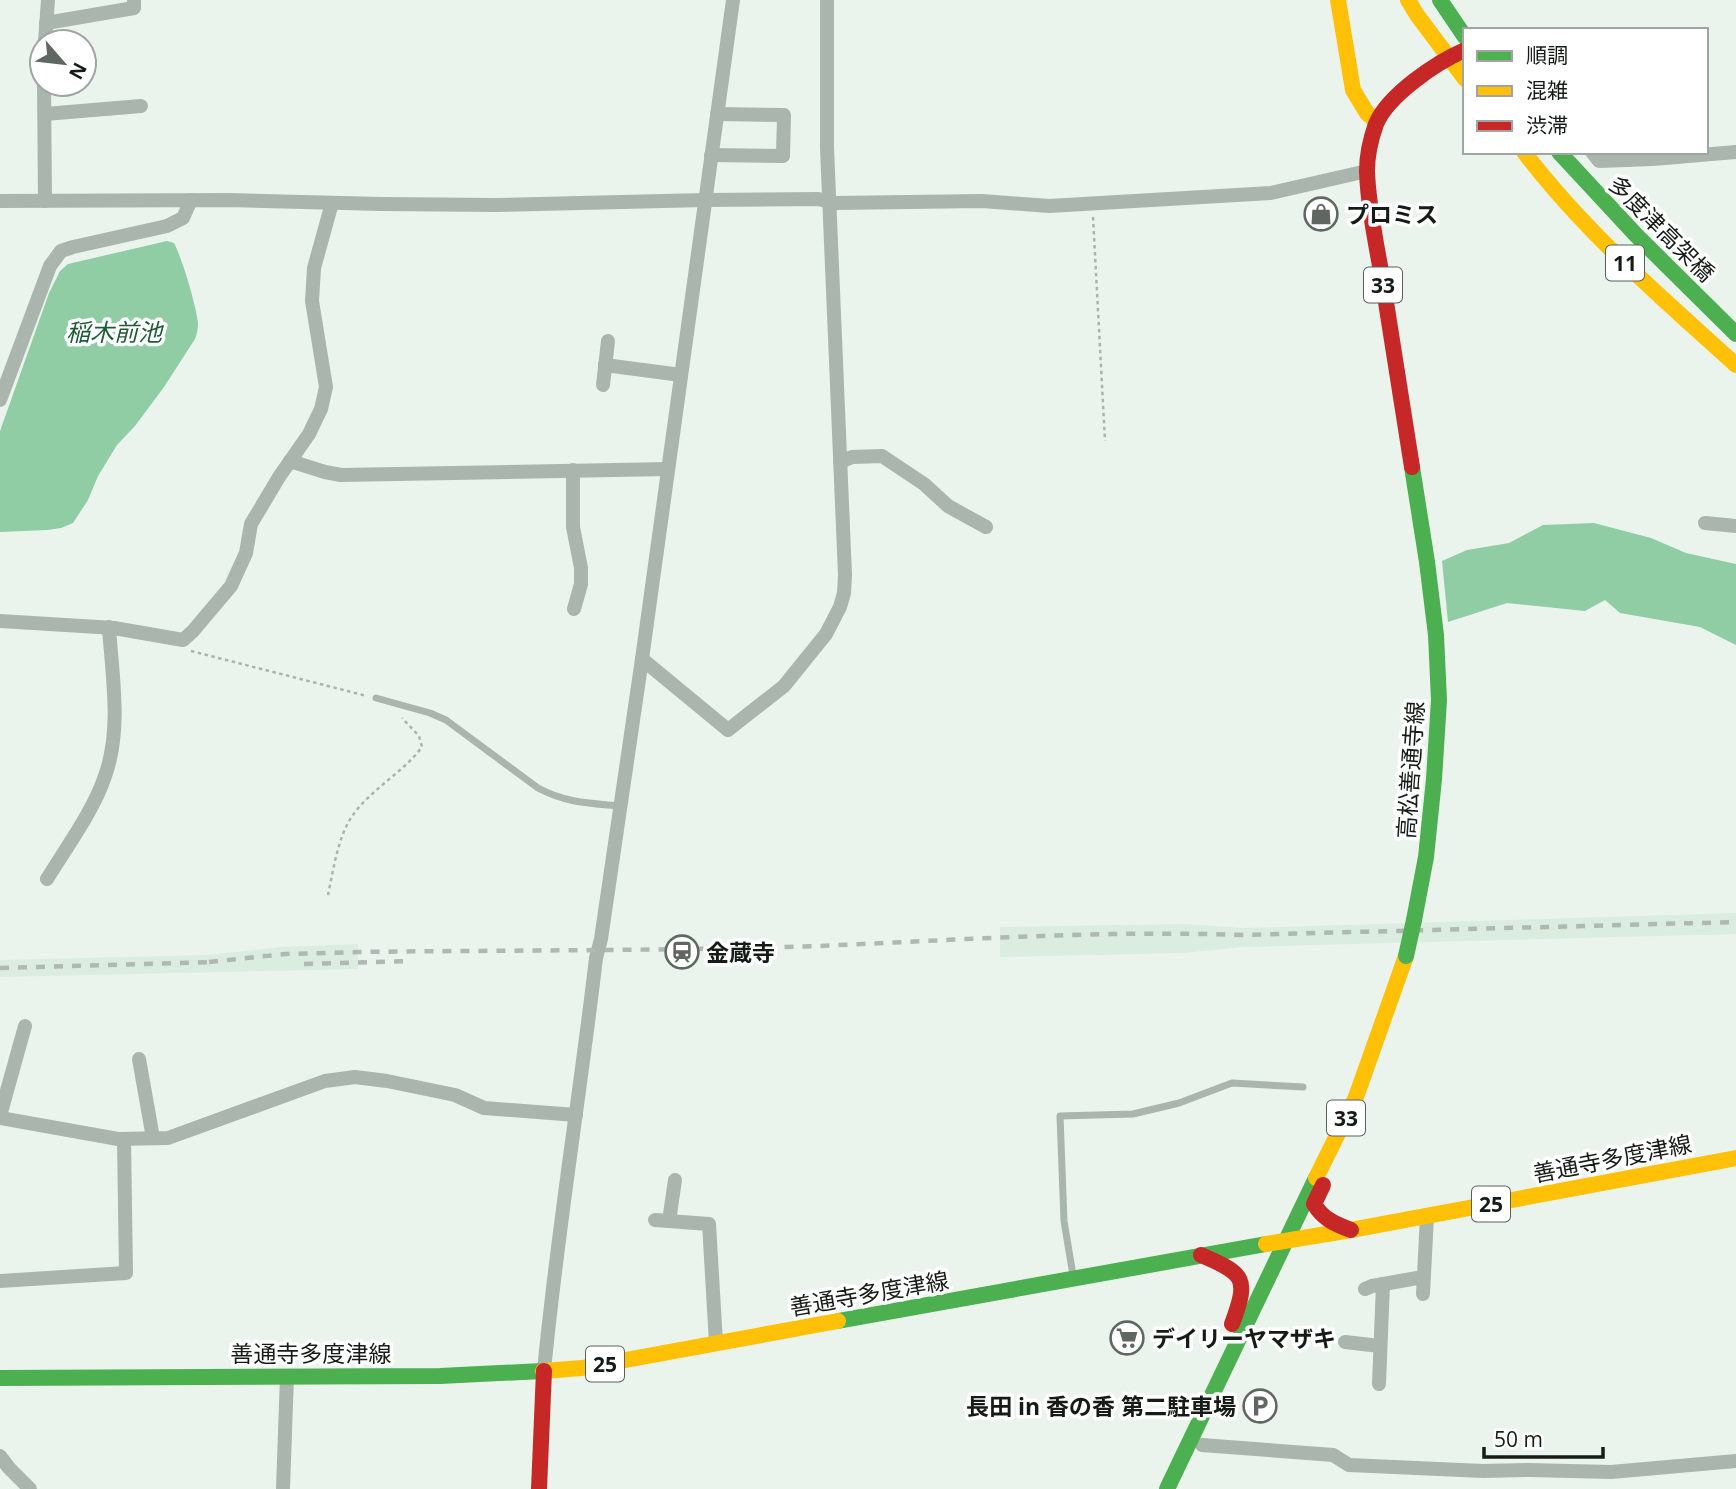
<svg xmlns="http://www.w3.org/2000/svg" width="1736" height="1489" font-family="'Open Sans','Noto Sans JP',sans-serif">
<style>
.built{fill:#daede0}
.water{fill:#90cda5}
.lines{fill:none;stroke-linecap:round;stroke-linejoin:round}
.path{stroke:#aab4ad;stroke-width:2.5;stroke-dasharray:3.5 3.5;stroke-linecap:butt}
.lane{stroke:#a9b5ad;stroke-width:7}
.street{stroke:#a9b5ad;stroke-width:14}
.fast{stroke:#4caf50;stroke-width:16}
.slow{stroke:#ffc107;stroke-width:16}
.jam{stroke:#c62828;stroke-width:16}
.rail{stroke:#afb8b2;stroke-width:4.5;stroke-dasharray:9 9;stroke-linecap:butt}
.fast-bridge{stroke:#4caf50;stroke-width:16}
.labels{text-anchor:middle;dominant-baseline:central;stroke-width:7;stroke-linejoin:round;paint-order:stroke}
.shield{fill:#fff;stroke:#5b5f5d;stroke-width:2}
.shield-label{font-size:21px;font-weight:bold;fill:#151b17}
.poi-label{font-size:23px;font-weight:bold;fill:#151b17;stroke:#fff;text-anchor:start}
.street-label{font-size:23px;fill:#151b17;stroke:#fff}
.water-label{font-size:24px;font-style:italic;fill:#1e5a36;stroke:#fff}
</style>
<rect width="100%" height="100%" fill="#eaf4ed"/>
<g class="built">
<polygon points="1736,913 1736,934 1243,947 1184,953 1000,957 1000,927 1184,924 1244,928"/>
<polygon points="358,944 358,969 0,977 0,960 208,955 282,947"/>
</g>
<g class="water">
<path d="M167 241 174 243C182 258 196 305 198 323 198 329 197 334 195 339L164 387 135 426 117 445 98 476 88 500 73 523 61 528 47 530 0 532V431L49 293 60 271 68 264Z"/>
<polygon points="1594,523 1651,538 1686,553 1736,564 1736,645 1700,627 1620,613 1605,600 1585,611 1507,603 1448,622 1442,561 1467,550 1509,543 1543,525"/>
</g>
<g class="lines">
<g class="path">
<polyline points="1093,217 1105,441"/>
<polyline points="191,651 367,696"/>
<path d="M328 895C333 871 337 843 349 821 367 791 401 775 422 747L419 736 402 718"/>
</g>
<g class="lane">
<path d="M376 698 430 713 446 720 538 788C566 803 589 803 620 806"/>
<polyline points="1073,1275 1064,1221 1060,1116 1133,1114 1179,1103 1232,1083 1303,1087"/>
</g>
<g class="street">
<polyline points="46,23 134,8 134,0"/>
<polyline points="45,42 48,0"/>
<polyline points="44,84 45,201"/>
<polyline points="45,114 141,106"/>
<polyline points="1592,152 1599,161 1653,159 1736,152"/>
<polyline points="711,155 783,156 784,115 717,114"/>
<polyline points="0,201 229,200 381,204 495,205 705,200 818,199 835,203 982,201 1049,206 1271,193 1367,171"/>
<polyline points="605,365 681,375"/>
<polyline points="603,385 608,341"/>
<polyline points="0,400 50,266 61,251 73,247 167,226 183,218 191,200"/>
<polyline points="290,461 325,472 341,475 668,469"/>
<polyline points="840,462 852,457 882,456 924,484 948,506 986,527"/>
<polyline points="573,470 573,527 581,568 581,584 574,609"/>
<polyline points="1705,523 1736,526"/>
<polyline points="0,621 114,628 183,640 193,631 231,586 246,553 251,524 279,477 309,434 321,409 326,387 312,301 314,268 332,203"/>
<polyline points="642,659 728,730 784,686 826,634 840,607 844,593 845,575 827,148 827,0"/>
<path d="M47 879C66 848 94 810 105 776 122 729 112 676 109 627"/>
<polyline points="139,1059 153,1138"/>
<polyline points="0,1116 25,1026"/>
<polyline points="0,1118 118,1139 168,1138 325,1081 355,1077 387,1081 455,1095 484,1108 576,1115"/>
<polyline points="655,1220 709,1224 716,1343"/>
<polyline points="669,1221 675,1180"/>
<polyline points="0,1281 126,1273 124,1139"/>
<polyline points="1365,1289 1372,1286 1423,1277"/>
<polyline points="1423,1294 1427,1216"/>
<polyline points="1345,1342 1380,1346"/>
<path d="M544 1371C557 1233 580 1096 596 958L601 939 642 659 733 0"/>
<polyline points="1379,1384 1383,1284"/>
<polyline points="1202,1445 1333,1455 1349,1465 1483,1471 1529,1470 1611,1472 1736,1461"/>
<polyline points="0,1456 9,1468 30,1489"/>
<polyline points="283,1489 287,1376"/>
</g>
<g class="fast">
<polyline points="1440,0 1465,37"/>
<polyline points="1559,152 1636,235 1736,334"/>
<polyline points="1412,467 1427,562 1436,635 1439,700 1434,779 1426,857 1414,920"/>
<polyline points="838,1321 1266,1244"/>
<polyline points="0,1378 440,1376 543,1371"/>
<polyline points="1167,1489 1316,1178"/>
</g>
<g class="slow">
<polyline points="1338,0 1353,90 1367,113 1377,122"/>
<polyline points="1408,0 1417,15 1465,79"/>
<path d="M1524 152C1585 232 1662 298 1736 365"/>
<polyline points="1316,1178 1356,1097 1406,956"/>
<polyline points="1266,1244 1351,1230 1736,1158"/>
<polyline points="543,1371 582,1368 838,1321"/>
</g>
<g class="jam">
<path d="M1412 467C1402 403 1392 340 1382 277 1376 243 1368 205 1367 171 1367 155 1371 138 1376 124 1388 95 1437 62 1465 50"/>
<path d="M1323 1185 1314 1204C1323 1219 1335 1224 1351 1230"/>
<path d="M1201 1255C1245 1274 1249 1278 1232 1324"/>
<polyline points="539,1489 544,1371"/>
</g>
<g class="rail">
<path d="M209 962 285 954 358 952C511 950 665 951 818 946 959 940 1100 930 1241 935L1736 922"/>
<polyline points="304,964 412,961"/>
<polyline points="0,968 216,962"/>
</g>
<polyline class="fast-bridge" points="1406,956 1414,920"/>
</g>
<defs>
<symbol id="shop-ring" viewBox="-11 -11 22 22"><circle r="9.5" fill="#fff" stroke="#606762" stroke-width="1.5"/><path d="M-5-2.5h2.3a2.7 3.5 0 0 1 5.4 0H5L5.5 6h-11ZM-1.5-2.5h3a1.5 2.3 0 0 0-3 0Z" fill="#606762"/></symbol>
<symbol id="station-ring" viewBox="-11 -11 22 22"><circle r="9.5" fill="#fff" stroke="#606762" stroke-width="1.5"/><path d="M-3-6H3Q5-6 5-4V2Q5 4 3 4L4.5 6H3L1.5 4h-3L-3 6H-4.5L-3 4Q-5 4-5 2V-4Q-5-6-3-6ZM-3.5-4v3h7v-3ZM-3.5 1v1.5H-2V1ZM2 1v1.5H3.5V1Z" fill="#606762"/></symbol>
<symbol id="supermarket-ring" viewBox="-11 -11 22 22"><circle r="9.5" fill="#fff" stroke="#606762" stroke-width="1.5"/><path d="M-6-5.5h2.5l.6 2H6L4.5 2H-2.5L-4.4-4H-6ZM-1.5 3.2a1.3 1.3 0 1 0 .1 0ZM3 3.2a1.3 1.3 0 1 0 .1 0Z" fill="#606762"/></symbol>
<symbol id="parking-ring" viewBox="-11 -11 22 22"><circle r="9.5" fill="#fff" stroke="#606762" stroke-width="1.5"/><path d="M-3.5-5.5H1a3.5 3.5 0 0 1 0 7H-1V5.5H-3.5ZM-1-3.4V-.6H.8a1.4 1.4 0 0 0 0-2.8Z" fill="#606762"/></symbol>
</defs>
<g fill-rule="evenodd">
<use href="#shop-ring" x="1302" y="195" width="38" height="38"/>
<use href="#station-ring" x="663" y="933" width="38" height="38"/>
<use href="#supermarket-ring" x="1108" y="1319" width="38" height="38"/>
<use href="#parking-ring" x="1241" y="1387" width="38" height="38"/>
</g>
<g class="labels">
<g class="shield">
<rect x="1606" y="245.5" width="38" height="35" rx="5"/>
<rect x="1364" y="267.5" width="38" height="35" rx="5"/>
<rect x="1327" y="1100.5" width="38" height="35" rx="5"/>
<rect x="1472" y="1186.5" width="38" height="35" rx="5"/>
<rect x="586" y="1346.5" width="38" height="35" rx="5"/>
</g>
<g class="shield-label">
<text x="1625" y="263">11</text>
<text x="1383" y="285">33</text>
<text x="1346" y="1118">33</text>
<text x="1491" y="1204">25</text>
<text x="605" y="1364">25</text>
</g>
<g class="poi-label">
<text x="1346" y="214">プロミス</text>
<text x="706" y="952">金蔵寺</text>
<text x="1152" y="1338">デイリーヤマザキ</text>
<text x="1236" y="1406" text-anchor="end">長田 in 香の香 第二駐車場</text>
</g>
<g class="street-label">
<text transform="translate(1662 228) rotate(45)">多度津高架橋</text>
<text transform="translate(1410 770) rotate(-86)">高松善通寺線</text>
<text transform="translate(1612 1158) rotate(-11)">善通寺多度津線</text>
<text transform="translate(869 1293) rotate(-10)">善通寺多度津線</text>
<text x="311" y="1353">善通寺多度津線</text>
</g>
<g class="water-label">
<text x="114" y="331">稲木前池</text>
</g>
</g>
<rect x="1463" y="28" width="245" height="126" fill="#ffffff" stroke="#a1a4a2" stroke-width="2"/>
<rect x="1477" y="51" width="35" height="10" fill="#4caf50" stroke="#a1a4a2" stroke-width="2"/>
<text x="1526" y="63" font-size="21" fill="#151b17">順調</text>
<rect x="1477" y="86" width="35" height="10" fill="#ffc107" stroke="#a1a4a2" stroke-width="2"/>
<text x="1526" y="98" font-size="21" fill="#151b17">混雑</text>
<rect x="1477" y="121" width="35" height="10" fill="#c62828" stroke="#a1a4a2" stroke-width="2"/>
<text x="1526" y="133" font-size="21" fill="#151b17">渋滞</text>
<g transform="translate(63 63) rotate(118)"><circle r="33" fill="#ffffff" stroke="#a1a4a2" stroke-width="2"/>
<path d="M0-5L12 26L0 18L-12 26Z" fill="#606762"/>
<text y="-10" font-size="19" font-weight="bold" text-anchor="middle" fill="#151b17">N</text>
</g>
<path d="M1484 1447v10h119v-10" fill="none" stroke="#151b17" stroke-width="3.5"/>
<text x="1494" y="1447" font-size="21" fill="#151b17" stroke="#ffffff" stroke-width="5" paint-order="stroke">50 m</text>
</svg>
